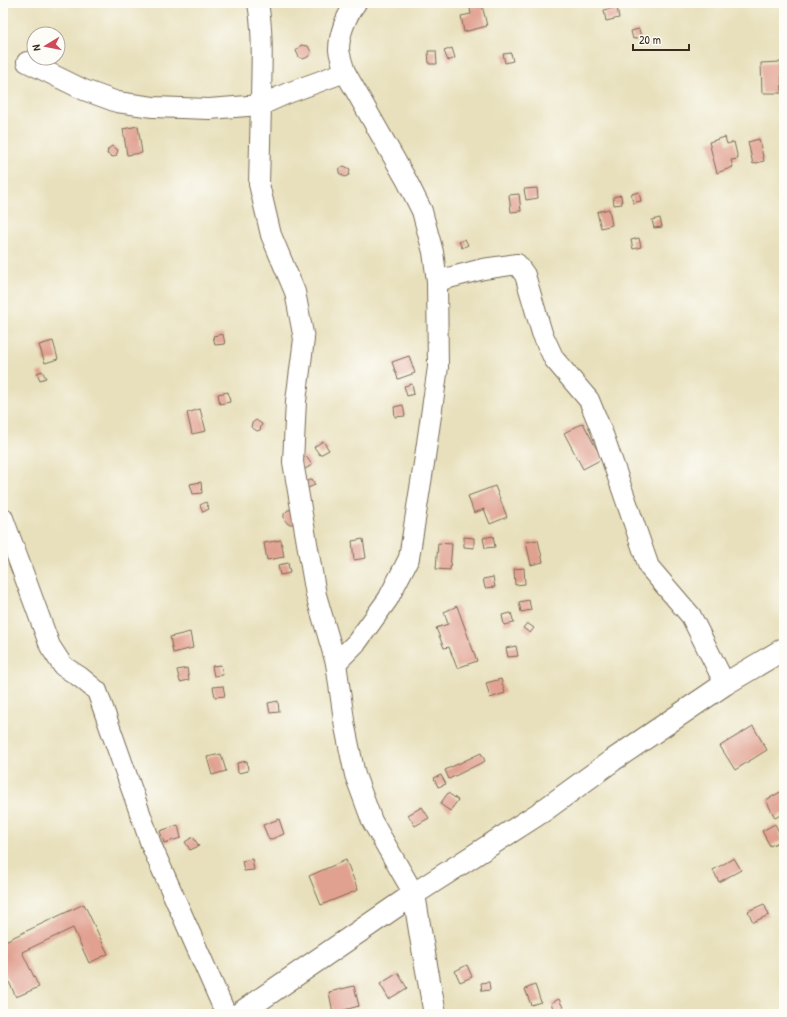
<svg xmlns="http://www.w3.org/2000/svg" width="787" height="1017" font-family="'Patrick Hand',sans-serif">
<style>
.building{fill:#e1a191}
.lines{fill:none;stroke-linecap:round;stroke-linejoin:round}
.minor-casing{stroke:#786a55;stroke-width:22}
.tertiary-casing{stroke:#786a55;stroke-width:24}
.minor{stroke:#fff;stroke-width:20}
.tertiary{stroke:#fff;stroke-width:22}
</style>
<rect width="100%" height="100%" fill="#fdfcf7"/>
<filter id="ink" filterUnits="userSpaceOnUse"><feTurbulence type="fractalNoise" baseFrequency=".025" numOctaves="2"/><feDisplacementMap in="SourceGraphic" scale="8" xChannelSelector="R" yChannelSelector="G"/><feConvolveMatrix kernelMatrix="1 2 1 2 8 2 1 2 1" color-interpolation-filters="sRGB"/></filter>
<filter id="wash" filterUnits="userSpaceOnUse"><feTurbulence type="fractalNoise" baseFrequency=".012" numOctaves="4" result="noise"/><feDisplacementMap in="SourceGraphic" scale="16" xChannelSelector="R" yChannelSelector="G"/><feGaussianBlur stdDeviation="0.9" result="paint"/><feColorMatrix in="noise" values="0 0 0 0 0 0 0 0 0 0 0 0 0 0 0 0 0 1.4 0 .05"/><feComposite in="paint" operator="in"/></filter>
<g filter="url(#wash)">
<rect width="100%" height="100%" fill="#e8e0bc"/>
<g id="blocks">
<g class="building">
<polygon points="482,5 487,26 464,32 461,16 471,14 470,8"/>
<polygon points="617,7 619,18 606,21 604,10"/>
<polygon points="639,29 641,37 633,39 631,31"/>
<polygon points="301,45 308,46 311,52 308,57 303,59 299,57 296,51"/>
<polygon points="452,48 455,58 448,61 444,51"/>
<polygon points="428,51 436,51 437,64 429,64"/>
<polygon points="511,53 513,61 505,63 503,54"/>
<polygon points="781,62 782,93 762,93 761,63"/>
<polygon points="138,126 142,153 127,155 123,129"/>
<polygon points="725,137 727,144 734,142 738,159 731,160 733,167 717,173 709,142"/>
<polygon points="759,139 764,161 753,164 748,142"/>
<polygon points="112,146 118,150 116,156 113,157 107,154 108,149"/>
<polygon points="344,166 350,169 349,175 345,177 339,173 340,168"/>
<polygon points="537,188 538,198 526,200 524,189"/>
<polygon points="639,192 641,201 633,203 631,194"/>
<polygon points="519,194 521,211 511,212 509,195"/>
<polygon points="621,195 622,204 614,205 613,197"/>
<polygon points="609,209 612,225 601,228 597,212"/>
<polygon points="660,218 662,227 654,228 652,220"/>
<polygon points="639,238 641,247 633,249 631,240"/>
<polygon points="465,239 468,245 462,248 459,242"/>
<polygon points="223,334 225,344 215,345 213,336"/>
<polygon points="53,341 58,359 45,363 39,345"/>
<polygon points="409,356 415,373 398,379 392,362"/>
<polygon points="42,371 46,378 40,380 37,373"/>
<polygon points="412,384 414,394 407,396 404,386"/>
<polygon points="228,392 230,402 220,404 218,394"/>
<polygon points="403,405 405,416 395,417 394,407"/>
<polygon points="200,409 206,431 192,434 187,413"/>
<polygon points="256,420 262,424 260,430 257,431 251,427 252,423"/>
<polygon points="583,423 602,459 583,469 564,433"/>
<polygon points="323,441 329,450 320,455 314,447"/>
<polygon points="306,456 312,465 305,469 299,460"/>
<polygon points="312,479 315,485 308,488 306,482"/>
<polygon points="201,482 202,493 193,494 190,484"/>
<polygon points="495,486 507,517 490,524 484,509 474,513 468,496"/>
<polygon points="206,502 209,509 203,512 200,505"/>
<polygon points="294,509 295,524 288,524 284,519 284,514 288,510"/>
<polygon points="493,536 495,547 485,548 483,538"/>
<polygon points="464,537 474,538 474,548 464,547"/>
<polygon points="363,539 366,558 354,560 352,541"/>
<polygon points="281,540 284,557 267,560 264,543"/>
<polygon points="538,540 543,562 531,565 526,542"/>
<polygon points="438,543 452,544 450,570 436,569"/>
<polygon points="288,563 290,573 280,575 278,565"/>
<polygon points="524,568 525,584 515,585 514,569"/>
<polygon points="493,577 495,587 485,588 483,579"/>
<polygon points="529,600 531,610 521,612 519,602"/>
<polygon points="457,606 477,661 457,668 449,647 444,648 436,628 448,624 444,612"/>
<polygon points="511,613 514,623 504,625 502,615"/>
<polygon points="527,623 534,628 530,633 523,628"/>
<polygon points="190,632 193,648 173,653 170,637"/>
<polygon points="516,646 518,656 508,657 506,648"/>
<polygon points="221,665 223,675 214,676 212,666"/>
<polygon points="187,668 189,680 180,682 177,670"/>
<polygon points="501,679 505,693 490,698 486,683"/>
<polygon points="223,686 225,696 215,697 213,687"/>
<polygon points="278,701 279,712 270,713 268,703"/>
<polygon points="753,726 767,750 735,770 720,746"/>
<polygon points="481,753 485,761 449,779 445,770"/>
<polygon points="221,754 226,771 212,775 207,757"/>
<polygon points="247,761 248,771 238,773 237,763"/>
<polygon points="441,775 446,784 438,787 434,778"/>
<polygon points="784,790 784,813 775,818 766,800"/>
<polygon points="448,793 458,800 450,811 440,804"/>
<polygon points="422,807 429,818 415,826 408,815"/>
<polygon points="279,819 284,834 269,840 263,825"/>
<polygon points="775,824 783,840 770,846 762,831"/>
<polygon points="178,825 181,838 164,843 160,831"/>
<polygon points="193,837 199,846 190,850 185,842"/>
<polygon points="734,858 741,870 719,882 713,870"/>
<polygon points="252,859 254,870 244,871 242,861"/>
<polygon points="346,860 358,890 321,905 309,876"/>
<polygon points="84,904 108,954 89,963 73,928 22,952 39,987 16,997 3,969 3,942"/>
<polygon points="764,904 769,915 753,922 748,911"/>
<polygon points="467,965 472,977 460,982 455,971"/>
<polygon points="398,973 407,988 389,999 380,984"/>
<polygon points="489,982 490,990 482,991 481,983"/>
<polygon points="535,985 541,1002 531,1005 525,989"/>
<polygon points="354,986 359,1006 333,1013 329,992"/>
<polygon points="559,999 566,1014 555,1014 551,1003"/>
</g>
</g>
</g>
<g filter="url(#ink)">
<use href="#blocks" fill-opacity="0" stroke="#786a55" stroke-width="1"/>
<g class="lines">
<defs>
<g id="minor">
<path d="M356 3C346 16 339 34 339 50 340 57 343 65 345 72L288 93 261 105 259 184 271 235 295 292 304 339 296 401 293 462 316 595 336 663 345 727 355 775 372 821 414 894"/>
<path d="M27 62 84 90 117 102 153 107 209 109 261 105C261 71 264 37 258 3"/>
<polyline points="437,281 483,269 517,264 525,275 542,333 554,359 589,400 604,437 649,567 691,616 725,684"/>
<polyline points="3,518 50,646 63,666 80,677 97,691 152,847 226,1014"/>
<polyline points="336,663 357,642 388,599 409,558 425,457 438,367 437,281 433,252 422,211 407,181 345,72"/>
</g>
<g id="tertiary">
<polyline points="414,894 422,943 435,1014"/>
<polyline points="239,1014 414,894 543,811 613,760 725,684 784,649"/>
</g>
</defs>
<use href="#minor" class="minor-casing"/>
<use href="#tertiary" class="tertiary-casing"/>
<use href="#minor" class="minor"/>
<use href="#tertiary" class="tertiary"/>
</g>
</g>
<rect width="787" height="1017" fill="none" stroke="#fdfcf7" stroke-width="16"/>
<g transform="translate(46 46) rotate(260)"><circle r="19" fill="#fdfcf7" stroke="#afa8a0"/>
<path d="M0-3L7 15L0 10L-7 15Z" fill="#d1495b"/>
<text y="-6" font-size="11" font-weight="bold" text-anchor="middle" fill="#3b2a1e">N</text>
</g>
<path d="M633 44v6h56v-6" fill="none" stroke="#3b2a1e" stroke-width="2"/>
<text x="639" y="44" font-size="12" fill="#3b2a1e" stroke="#fdfcf7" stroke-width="3" paint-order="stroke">20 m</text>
</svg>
